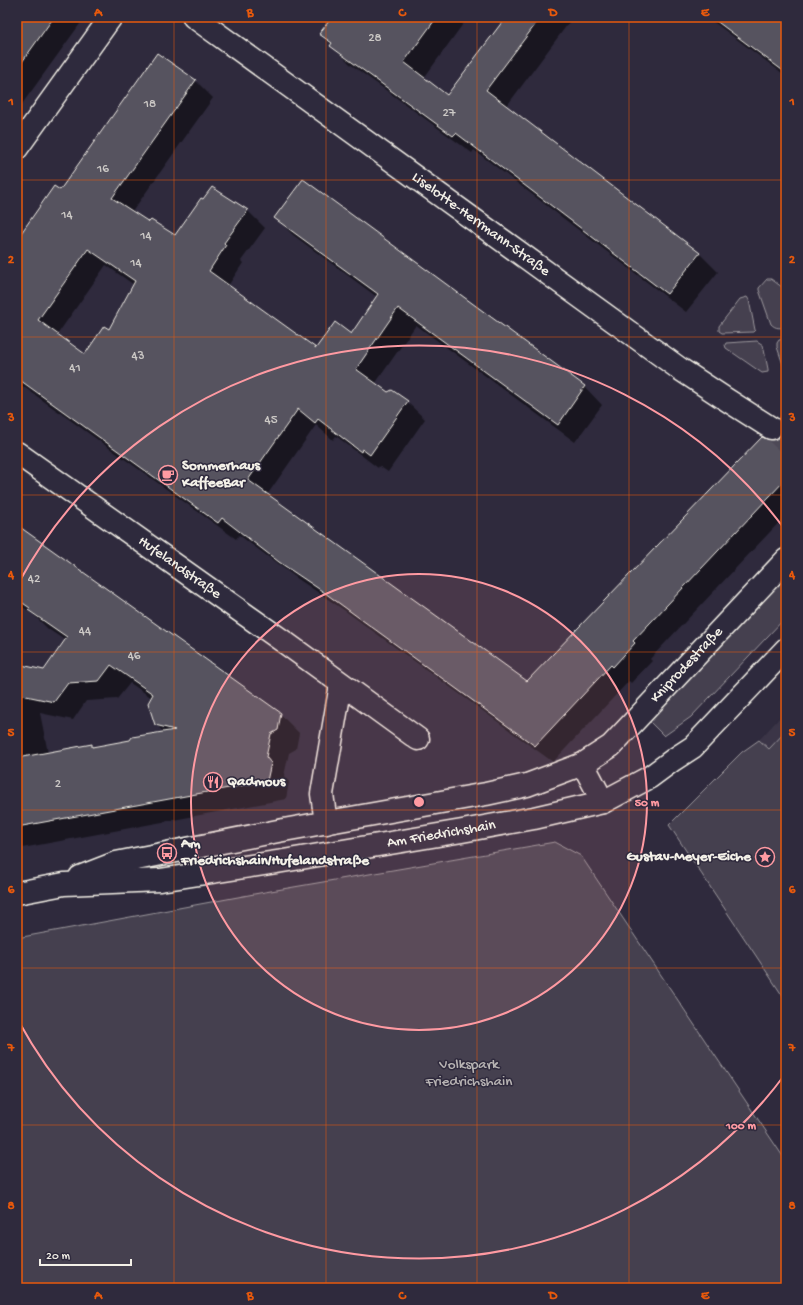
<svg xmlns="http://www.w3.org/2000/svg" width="803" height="1305" font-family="'Gochi Hand',sans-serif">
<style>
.built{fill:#3b3647}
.green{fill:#454050;stroke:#9c989c}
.shadow{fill:#0007;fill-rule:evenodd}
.building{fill:#56525f;stroke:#f4f1e8;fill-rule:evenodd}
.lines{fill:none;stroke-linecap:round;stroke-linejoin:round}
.minor-tunnel{stroke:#4d4857;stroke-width:22;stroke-dasharray:22 11;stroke-linecap:butt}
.minor-casing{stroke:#f4f1e8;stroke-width:25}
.tertiary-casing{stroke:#f4f1e8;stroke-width:25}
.minor{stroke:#2f2a3d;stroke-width:22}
.tertiary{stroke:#2f2a3d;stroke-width:22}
.grid{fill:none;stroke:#e8590c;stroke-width:1;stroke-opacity:0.55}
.ring{fill:none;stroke:#ff9aa2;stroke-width:2}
.labels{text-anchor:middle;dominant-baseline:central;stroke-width:3;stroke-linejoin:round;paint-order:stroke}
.number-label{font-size:13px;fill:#ccc9c6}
.street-label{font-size:15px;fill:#f4f1e8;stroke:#2f2a3d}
.poi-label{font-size:15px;font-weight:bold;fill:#f4f1e8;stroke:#2f2a3d;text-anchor:start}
.park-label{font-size:15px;fill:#b7b3b3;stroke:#2f2a3d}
.centre{fill:#ff9aa2;stroke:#2f2a3d;stroke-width:2}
.ring-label{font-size:12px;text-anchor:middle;font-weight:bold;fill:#ff9aa2;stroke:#2f2a3d;stroke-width:3;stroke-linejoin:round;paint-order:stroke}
.neatline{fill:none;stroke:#e8590c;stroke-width:1.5}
.grid-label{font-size:13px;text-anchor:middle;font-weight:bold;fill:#e8590c}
</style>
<rect width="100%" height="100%" fill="#2f2a3d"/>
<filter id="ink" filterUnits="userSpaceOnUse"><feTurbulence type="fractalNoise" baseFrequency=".025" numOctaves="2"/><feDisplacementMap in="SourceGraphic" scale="8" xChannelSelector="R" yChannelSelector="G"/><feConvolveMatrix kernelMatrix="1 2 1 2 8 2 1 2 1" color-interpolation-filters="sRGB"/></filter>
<g filter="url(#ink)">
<polygon class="built" points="786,711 786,766 759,740"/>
<g class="green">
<path d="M767 279H771L786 290V327C780 328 776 329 771 324L759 290V288Z"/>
<polygon points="747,297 749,300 755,330 753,332 722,333 719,331 719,326 740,299"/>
<polygon points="786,339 786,373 777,347 777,343 779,340"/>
<polygon points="757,341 763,345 768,369 768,372 762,373 726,348 725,345 726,343"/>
<polygon points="786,575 786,617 691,717 664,736 648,720"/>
<polygon points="786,731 786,1001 669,825 742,752 759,740 769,749"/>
<polygon points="555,842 581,856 786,1161 786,1288 17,1288 17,938 265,892"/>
</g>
<g class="shadow">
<polygon points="17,17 85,17 17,111"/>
<polygon points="333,17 468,17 424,78 448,96 506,19 504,17 573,17 506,107 700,254 718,272 686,312 474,150 472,153 350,64 321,34"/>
<polygon points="707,17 786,17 786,76"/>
<path d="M157 55 196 81 213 98 132 212 149 223 175 236 212 189 248 211 265 228 241 261 243 263 228 286 316 350 352 335 377 297 293 235 276 218 303 181 585 387 602 405 575 442 416 325 375 384 388 393 407 402 425 419 388 472 379 466 378 468 336 436 333 440 316 425 267 495 527 683 771 441 777 440 782 436 786 413V515L650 659 652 661 631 683 629 681 553 762 344 610 298 579 239 535 236 539 17 382V240L60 192ZM106 265 134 285 109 330 85 356 57 335ZM368 350H370L354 373 353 372Z"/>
<path d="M17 526 280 714 299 733 296 749 289 753 284 776 289 782 286 799 17 849V665L45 671 66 641 48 629 34 615 17 603ZM130 683 152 698 156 724 164 733 94 748 91 746 48 753 40 713 73 720 86 701 117 699Z"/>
</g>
<g class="building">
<polygon points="17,17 54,17 17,69"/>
<polygon points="332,17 437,17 404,62 447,95 506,17 541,17 486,90 700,253 667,294 456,133 453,136 330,46 332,43 319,34"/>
<polygon points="711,17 786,17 786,73"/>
<path d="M157 53 196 80 112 198 149 222 151 220 175 235 201 198 203 199 212 187 248 210 224 243 226 245 209 271 316 348 335 322 351 334 378 294 274 218 303 179 585 386 558 425 398 308 356 369 388 392 392 390 408 401 370 455 362 449 361 452 318 419 315 423 298 409 248 480 527 681 762 437 771 440 776 439 781 435 783 428 782 423 779 419 786 412V479L633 641 635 643 613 667 611 665 535 746 325 593 279 562 222 518 218 523 17 378V239L54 186 60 190ZM88 249 135 281 109 329 104 326 85 354 38 320Z"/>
<polygon points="17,525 281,713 278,730 271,734 266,757 271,763 267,781 17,827 17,758 92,744 92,747 130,740 132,737 175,730 155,725 148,703 153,694 111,665 99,681 68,683 54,702 17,694 17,664 44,670 67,637 28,610 30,608 17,599"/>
</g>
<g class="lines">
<polyline class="minor-tunnel" points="771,428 786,442"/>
<defs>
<g id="minor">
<path id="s1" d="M194 17 680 369 724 398 771 428"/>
<polyline points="17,148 111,17"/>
<path id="s2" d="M17 453 287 644 418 739"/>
<polyline points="583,764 603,802"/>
<polyline points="326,823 322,794 341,684"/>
</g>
<g id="tertiary">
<path id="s3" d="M80 877 116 863 278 831 486 794 527 785 583 764 611 746 786 560"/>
<path id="s4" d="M17 893 64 884 160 880 283 861 462 831 534 818 603 802 650 777 673 760 693 747 786 649"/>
</g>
</defs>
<use href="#minor" class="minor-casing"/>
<use href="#tertiary" class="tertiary-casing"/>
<use href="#minor" class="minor"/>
<use href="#tertiary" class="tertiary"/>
</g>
</g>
<path class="grid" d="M174 17V1288M326 17V1288M477 17V1288M629 17V1288M17 180H786M17 337H786M17 495H786M17 652H786M17 810H786M17 968H786M17 1125H786"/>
<circle cx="419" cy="802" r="228" fill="#ff9aa2" fill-opacity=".12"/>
<g class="ring">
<circle cx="419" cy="802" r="228"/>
<path d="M786 1073A456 456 0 0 1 18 1020M18 584A456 456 0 0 1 786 531"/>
</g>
<defs>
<symbol id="cafe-ring" viewBox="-11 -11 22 22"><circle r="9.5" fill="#2f2a3d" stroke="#ff9aa2" stroke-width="1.5"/><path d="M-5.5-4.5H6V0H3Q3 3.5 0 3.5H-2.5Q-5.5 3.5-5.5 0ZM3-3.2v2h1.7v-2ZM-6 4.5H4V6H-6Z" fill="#ff9aa2"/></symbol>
<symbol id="restaurant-ring" viewBox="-11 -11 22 22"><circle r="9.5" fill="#2f2a3d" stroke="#ff9aa2" stroke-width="1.5"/><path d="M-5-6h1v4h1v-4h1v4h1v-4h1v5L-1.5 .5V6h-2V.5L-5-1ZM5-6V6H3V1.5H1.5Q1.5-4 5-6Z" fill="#ff9aa2"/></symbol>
<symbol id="bus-ring" viewBox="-11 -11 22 22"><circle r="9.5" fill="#2f2a3d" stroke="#ff9aa2" stroke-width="1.5"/><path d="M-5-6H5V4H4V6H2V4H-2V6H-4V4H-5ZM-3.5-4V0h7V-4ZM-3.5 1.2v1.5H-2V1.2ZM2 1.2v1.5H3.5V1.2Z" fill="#ff9aa2"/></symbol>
<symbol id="sight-ring" viewBox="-11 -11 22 22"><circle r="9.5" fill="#2f2a3d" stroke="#ff9aa2" stroke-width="1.5"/><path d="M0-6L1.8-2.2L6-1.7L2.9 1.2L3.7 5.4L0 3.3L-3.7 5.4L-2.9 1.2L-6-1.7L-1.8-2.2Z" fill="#ff9aa2"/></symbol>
</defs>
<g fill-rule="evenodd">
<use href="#cafe-ring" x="157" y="464" width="22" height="22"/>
<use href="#restaurant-ring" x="202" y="771" width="22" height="22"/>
<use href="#bus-ring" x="156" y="842" width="22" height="22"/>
<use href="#sight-ring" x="754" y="846" width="22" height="22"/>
</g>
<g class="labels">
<g class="number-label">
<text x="375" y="38">28</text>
<text x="150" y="104">18</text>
<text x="449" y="113">27</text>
<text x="103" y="169">16</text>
<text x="67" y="215">14</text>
<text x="146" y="236">14</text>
<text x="136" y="263">14</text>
<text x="138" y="356">43</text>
<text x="75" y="368">41</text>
<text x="271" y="420">45</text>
<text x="34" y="579">42</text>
<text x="85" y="631">44</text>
<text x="134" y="656">46</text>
<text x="58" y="784">2</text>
</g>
<g class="street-label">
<text stroke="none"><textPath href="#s1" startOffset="354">Liselotte-Herrmann-Straße</textPath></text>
<text stroke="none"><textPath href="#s2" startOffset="199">Hufelandstraße</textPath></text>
<text stroke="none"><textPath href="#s3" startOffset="661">Kniprodestraße</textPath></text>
<text stroke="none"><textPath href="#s4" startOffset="429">Am Friedrichshain</textPath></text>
</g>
<g class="poi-label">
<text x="182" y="466">Sommerhaus<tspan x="182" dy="17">KaffeeBar</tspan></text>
<text x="227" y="782">Qadmous</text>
<text x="181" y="844">Am<tspan x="181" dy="17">Friedrichshain/Hufelandstraße</tspan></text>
<text x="751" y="857" text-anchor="end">Gustav-Meyer-Eiche</text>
</g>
<g class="park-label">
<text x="469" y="1065">Volkspark<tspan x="469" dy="17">Friedrichshain</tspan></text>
</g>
</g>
<circle cx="419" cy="802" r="6" class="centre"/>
<g class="ring-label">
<text x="647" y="806">50 m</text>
<text x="741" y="1129">100 m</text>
</g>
<rect width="803" height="1305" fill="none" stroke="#2f2a3d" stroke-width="44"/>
<path d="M40 1259v6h91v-6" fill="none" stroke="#f4f1e8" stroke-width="2"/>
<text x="46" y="1259" font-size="12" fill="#f4f1e8" stroke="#2f2a3d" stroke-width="3" paint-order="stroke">20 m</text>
<rect x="22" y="22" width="759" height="1261" class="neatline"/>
<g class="grid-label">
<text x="98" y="16">A</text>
<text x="250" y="16">B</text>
<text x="402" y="16">C</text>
<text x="553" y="16">D</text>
<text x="705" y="16">E</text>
<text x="11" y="105">1</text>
<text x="792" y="105">1</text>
<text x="11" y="263">2</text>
<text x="792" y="263">2</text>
<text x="11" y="421">3</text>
<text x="792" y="421">3</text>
<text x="11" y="578">4</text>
<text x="792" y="578">4</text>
<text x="11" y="736">5</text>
<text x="792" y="736">5</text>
<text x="11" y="893">6</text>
<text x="792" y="893">6</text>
<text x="11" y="1051">7</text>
<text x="792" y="1051">7</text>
<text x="11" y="1209">8</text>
<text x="792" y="1209">8</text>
<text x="98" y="1299">A</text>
<text x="250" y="1299">B</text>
<text x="402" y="1299">C</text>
<text x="553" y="1299">D</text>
<text x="705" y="1299">E</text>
</g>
</svg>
